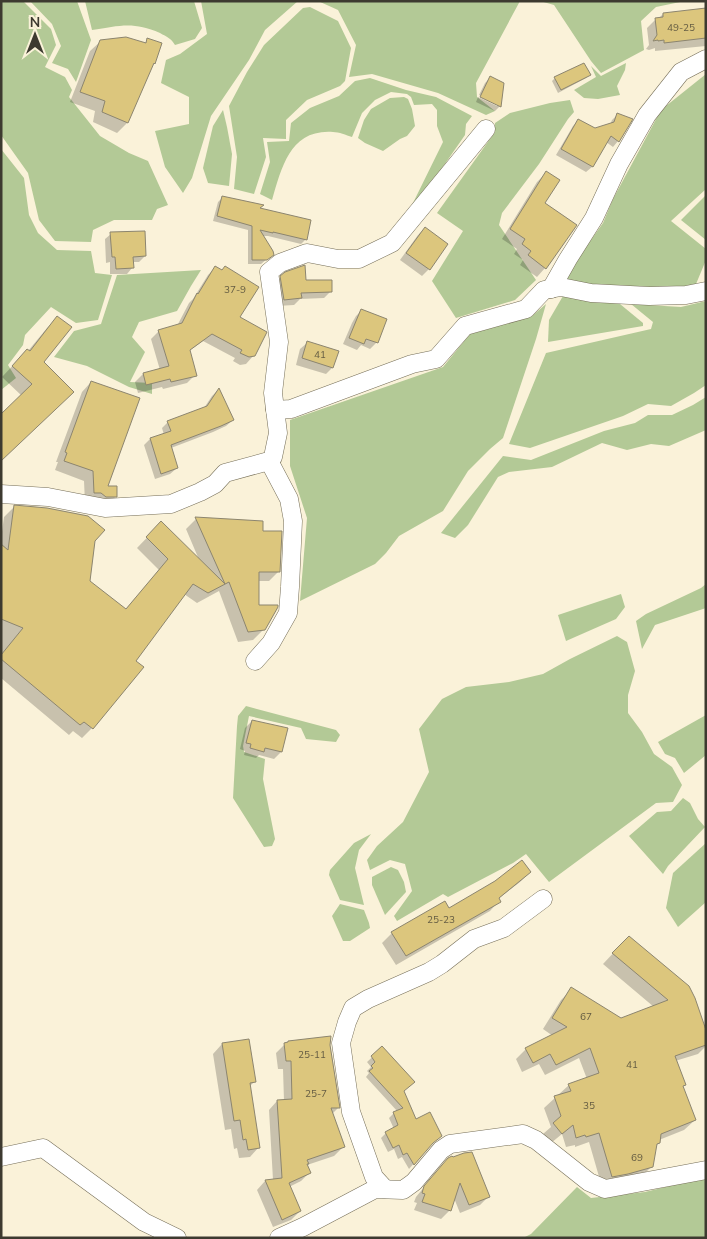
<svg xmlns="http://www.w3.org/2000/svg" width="707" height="1239" font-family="'Nunito Sans',sans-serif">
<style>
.green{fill:#b3c996}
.shadow{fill:#0003}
.building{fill:#dcc67d;stroke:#8c856f}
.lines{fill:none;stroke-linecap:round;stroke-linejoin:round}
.street-casing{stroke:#766f59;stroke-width:19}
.street{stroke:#fff;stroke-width:18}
.labels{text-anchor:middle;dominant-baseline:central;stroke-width:4;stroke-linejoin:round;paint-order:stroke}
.number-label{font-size:10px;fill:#655d43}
</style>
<rect width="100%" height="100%" fill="#faf2d9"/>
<g class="green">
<polygon points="1,1 23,1 51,29 56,45 45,67 65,77 72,90 69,97 100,136 129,153 148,161 168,205 157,209 152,220 114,220 93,230 91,242 55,241 39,220 28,173 1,135"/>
<polygon points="30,1 77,1 91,40 76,82 68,69 52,63 61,46 52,24"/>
<path d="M85 1H194L202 28 195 39 175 45C171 38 167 37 160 33 133 21 119 26 92 30Z"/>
<polygon points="201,1 298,1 265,30 249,60 211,116 192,178 183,193 165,167 155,131 189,124 189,97 161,83 166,60 180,54 207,34"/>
<polygon points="318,1 520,1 476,83 477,97 495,111 486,115 438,93 372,74 349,77 356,45 338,10"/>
<polygon points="540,1 685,1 656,7 641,21 644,50 601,73 591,61 554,5"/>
<polygon points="310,7 338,21 351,48 345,81 340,86 307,100 286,120 286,139 263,138 266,157 254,194 234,189 237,157 229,106 247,72 264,45 303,8"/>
<polygon points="626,63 625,70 617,86 620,95 598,99 584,98 574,90 596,77 591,66 601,76"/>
<polygon points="706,74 706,189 671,221 706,249 706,260 696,284 674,288 584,284 564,278 603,223 613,199 661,110"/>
<path d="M370 78 406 90 436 97 472 116 466 124 465 135 415 207 413 203 443 142 437 126V110L432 104 414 105 411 97 407 94 391 92 375 100 362 113 352 137C346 135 339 132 333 132 290 129 282 167 272 200L260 194 270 162 267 142 289 141 291 123 310 108 339 96 355 81Z"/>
<polygon points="404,97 408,99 412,109 415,126 407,136 400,139 383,151 365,143 358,138 364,120 371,109 390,98"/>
<polygon points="570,100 574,112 568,119 539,164 502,213 499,225 536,280 515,300 456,318 432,281 463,231 437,213 495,132 495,123 510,113 550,103"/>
<polygon points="223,110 227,127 232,154 229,186 208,183 203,168 213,126"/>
<polygon points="1,149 24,178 29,215 38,233 57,250 91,251 95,273 112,275 98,320 76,323 51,307 25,335 23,345 8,365 16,378 1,390"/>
<polygon points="706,195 706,240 681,220"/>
<polygon points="201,270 191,286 177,311 139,322 132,337 145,352 130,382 152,383 152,394 129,387 87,366 54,357 74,331 101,324 117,275"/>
<polygon points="563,296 620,304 643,323 643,326 548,342 549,320"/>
<polygon points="706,301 706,385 694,393 671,406 648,404 623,416 530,448 509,444 546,353 651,329 653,322 631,304 681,307"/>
<polygon points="546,304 536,339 503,438 490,449 468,471 443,511 399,536 386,553 375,564 300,601 307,518 290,466 290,420 443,367 470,334 532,316"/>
<polygon points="706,397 706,430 669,446 651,444 627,450 602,443 552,467 509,472 498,477 468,525 455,538 441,533 503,456 531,460 604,431 635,423 648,415 672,415 693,405"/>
<polygon points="706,584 706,608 655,625 642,649 636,621 646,614 701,588"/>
<polygon points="621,594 625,607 616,619 566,641 558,615"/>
<polygon points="617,636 627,642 635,671 628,695 628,713 642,732 654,754 672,767 682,785 673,802 656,803 549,882 526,854 513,863 448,897 443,894 397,921 394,916 412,891 405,864 390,860 370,870 367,860 377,846 403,822 429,772 419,729 442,699 466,687 509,682 543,674 570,659"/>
<polygon points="246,706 336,730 340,735 336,742 306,739 301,728 249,716 243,746 244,752 265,759 263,779 275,839 272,846 264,847 233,798 237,726 238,716"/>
<polygon points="706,715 706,755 684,773 675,758 665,754 658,742"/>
<polygon points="683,798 690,803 698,819 705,827 668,866 663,874 629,836 657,812 671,811"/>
<polygon points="371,834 359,850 355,868 364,905 340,900 329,875 330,870 354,843"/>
<polygon points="706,843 706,902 678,927 666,908 673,873"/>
<polygon points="391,867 398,870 404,882 406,892 385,915 372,885 372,877"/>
<polygon points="340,904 364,910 369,923 370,928 350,941 343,941 332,916"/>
<polygon points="706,1177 706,1238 523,1238 531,1234 577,1187 591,1198 645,1192"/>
</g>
<g class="shadow">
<polygon points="706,10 706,46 655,51 655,48 649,50 646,49 649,45 647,28 656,19 659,18 663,14"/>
<polygon points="148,40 154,63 151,66 127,123 117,133 93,122 95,111 70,102 90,51 101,41 144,44"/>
<polygon points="589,75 586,78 558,93 552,81 555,78"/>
<polygon points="490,78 500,106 495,111 476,102 478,97 497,106 497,103 479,95 485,83"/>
<polygon points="617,115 618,141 613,147 606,142 592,167 586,172 556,155 573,126 579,120 594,129 610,125 612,120"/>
<polygon points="546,173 544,204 545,268 537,277 520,265 523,260 514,254 517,249 502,239 537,182"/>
<polygon points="223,197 258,209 306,239 301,244 268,236 262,236 267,259 261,264 248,264 248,230 213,221 218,202"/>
<polygon points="425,228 429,269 422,276 400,260 418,235"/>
<polygon points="111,234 145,256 139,262 132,262 132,268 127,274 110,274 110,262 106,263 105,239"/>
<polygon points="216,267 254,355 246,364 240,365 233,361 235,358 203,341 189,351 195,375 187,383 163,389 162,387 138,393 135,382 143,374 160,370 151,339 159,331 177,326 189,303 193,299 208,275"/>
<polygon points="281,277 305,282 331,291 324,298 300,299 294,305 277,306 274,284"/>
<polygon points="362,310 386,320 376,343 370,349 361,345 357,350 343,344 352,323 356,316"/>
<polygon points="57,318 43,362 1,460 22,396 2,377 17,361 28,351 47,328"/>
<polygon points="307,343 332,368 326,374 296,365 300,349"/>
<polygon points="91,382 107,487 116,496 106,506 85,503 84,481 55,470 58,462 56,462 82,392"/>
<polygon points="218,390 233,420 226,426 213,432 171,448 177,468 170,474 155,479 144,445 150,439 164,435 162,428 168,422 204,408 212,396"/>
<polygon points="14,507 94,541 89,581 125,610 159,570 137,548 161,523 200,562 186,529 196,519 262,523 261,532 279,571 269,581 258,581 257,606 264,629 253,640 238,642 219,591 197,603 184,594 135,662 92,728 82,738 73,731 69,735 1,678 1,539 4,517"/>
<polygon points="252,721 281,752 274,759 259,755 256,758 244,755 245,751 240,749 245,728"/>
<polygon points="530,872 520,882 498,899 499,901 490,911 396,965 382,943 392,933 449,909"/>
<polygon points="618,948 706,1034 706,1046 698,1054 675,1061 682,1087 695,1120 684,1130 659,1140 659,1143 655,1146 652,1166 641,1177 602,1187 589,1142 575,1147 575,1145 566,1147 562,1134 551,1143 543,1134 551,1127 544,1108 569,1085 587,1079 579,1058 545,1075 539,1064 522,1072 516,1059 526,1049 553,1036 543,1029 561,1000 572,989 621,1019 654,1007 603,964"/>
<polygon points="248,1040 255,1081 249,1087 259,1147 250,1157 239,1158 237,1148 234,1149 231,1129 225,1130 213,1054 222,1044"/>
<polygon points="285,1044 329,1045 338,1108 331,1115 343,1147 334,1156 307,1165 310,1172 301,1181 289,1187 300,1211 291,1220 273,1227 257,1190 265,1181 273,1180 269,1110 277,1101 284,1101 283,1069 278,1069 276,1053"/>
<polygon points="382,1048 403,1091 415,1121 441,1136 429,1146 409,1169 402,1157 398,1159 394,1149 388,1152 381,1138 386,1133 394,1129 389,1118 394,1113 398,1112 366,1077 369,1073 367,1071 371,1067 367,1062"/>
<polygon points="439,1169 489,1196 480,1205 460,1213 454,1198 450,1210 441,1219 414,1210 417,1203 414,1202 416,1197"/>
</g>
<g class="building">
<polygon points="706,8 706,38 664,43 664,40 658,41 658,40 653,41 657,35 655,18 663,17 663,13"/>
<polygon points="126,37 146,43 147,38 162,43 155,64 154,63 128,123 102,112 105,101 80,92 100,40"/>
<polygon points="584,63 591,75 561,90 554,77"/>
<polygon points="490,76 504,83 501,107 480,97"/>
<polygon points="617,113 633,119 619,142 611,136 593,167 561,149 578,119 595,128 614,122"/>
<polygon points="546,171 560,180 545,203 577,225 546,269 528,255 531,251 522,244 525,239 510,229"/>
<polygon points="222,196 264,205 260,208 311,220 307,240 273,232 273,233 260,230 273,251 274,255 267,260 252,260 252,226 217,216"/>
<polygon points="425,227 448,244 430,270 406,253"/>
<polygon points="145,231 146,256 133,257 134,268 116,269 115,257 112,257 110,232"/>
<polygon points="305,265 306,280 332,280 332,292 301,293 302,298 284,300 280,276 285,272"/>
<polygon points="215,266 222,270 225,266 259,287 240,317 267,332 255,356 249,357 240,353 242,350 212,334 190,350 197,376 171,382 170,379 146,385 143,373 169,366 158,330 182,323 197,293 198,294"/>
<polygon points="361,309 387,319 378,343 366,339 364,344 349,338"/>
<polygon points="57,316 72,327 44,362 74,392 1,461 1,414 32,384 12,366 27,349 30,351"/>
<polygon points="307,341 339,351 333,368 302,358"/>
<polygon points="91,381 140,398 108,486 117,486 117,497 106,497 101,493 94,493 93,471 64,461 67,453 65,452"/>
<polygon points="219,388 234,420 221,426 171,445 178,468 161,474 150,438 171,431 167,421 207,406"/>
<polygon points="14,505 47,508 88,516 105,530 95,541 90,581 126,609 168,559 146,537 161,521 225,584 195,517 263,521 263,531 282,531 280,572 259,572 259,605 278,605 278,607 265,630 248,632 229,582 208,593 193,584 136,661 144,667 93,729 84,722 80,725 1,659 1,655 23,628 1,619 1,544 8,550"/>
<polygon points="252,720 288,728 282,752 265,748 264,752 250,748 251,744 246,743"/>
<polygon points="522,860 531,872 499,898 501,902 406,956 391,932 445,901 449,908 495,881"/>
<polygon points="629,936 689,986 695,998 706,1030 706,1045 675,1056 686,1085 683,1086 696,1120 661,1134 660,1143 657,1144 653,1167 628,1174 612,1177 599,1133 586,1137 585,1135 576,1138 573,1125 562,1134 553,1123 561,1116 554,1096 571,1091 568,1084 599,1073 590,1048 556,1065 550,1054 533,1063 525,1048 567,1027 552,1018 571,987 621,1018 668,1000 612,953"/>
<polygon points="331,1036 330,1045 340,1108 331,1108 345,1147 307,1160 309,1164 307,1164 311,1173 289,1183 301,1211 282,1220 265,1180 282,1178 277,1100 292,1099 291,1061 286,1061 284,1043 288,1042 288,1041"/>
<polygon points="249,1039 256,1082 250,1083 260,1148 248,1150 246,1139 243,1140 240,1120 234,1121 222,1043"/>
<polygon points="382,1046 415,1082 404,1091 416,1119 430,1112 442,1136 433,1143 414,1165 407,1153 403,1155 399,1145 393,1148 385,1132 398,1125 393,1112 403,1108 369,1071 373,1068 371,1066 375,1062 371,1056"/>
<polygon points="472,1152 490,1197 469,1205 460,1183 451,1211 422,1202 425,1194 422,1193 424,1186 448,1158 452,1156 453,1157 464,1153"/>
</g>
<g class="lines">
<defs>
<g id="street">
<polyline points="551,289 568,259 594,218 619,164 647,115 681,72 706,59"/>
<polyline points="275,410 291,409 412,364 436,359 465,326 526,309 544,290 561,287 591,293 649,296 686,295 706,291"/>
<polyline points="1,494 48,497 105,508 171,504 200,492 215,484 225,473 269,461 273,457 278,433 273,393 279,342 269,272 280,263 307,253 338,259 359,259 392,243 486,129"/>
<polyline points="255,661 271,643 288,613 290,587 293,521 289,499 269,461"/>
<polyline points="1,1157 43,1148 144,1222 177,1238"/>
<polyline points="385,1189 374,1177 351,1112 341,1043 347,1022 353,1008 368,999 429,972 442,964 474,939 504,928 543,899"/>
<polyline points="279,1238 303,1227 375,1189 403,1190 414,1182 441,1150 450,1144 523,1134 536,1140 589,1182 605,1189 706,1170"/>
</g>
</defs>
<use href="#street" class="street-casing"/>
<use href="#street" class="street"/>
</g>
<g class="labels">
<g class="number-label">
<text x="681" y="28">49-25</text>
<text x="235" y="290">37-9</text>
<text x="320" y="355">41</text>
<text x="441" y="920">25-23</text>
<text x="586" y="1017">67</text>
<text x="312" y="1055">25-11</text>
<text x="632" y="1065">41</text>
<text x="316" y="1094">25-7</text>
<text x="589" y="1106">35</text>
<text x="637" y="1158">69</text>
</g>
</g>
<rect width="707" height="1239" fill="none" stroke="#3d3a30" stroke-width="5"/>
<g transform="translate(35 35)" stroke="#faf2d9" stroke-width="4" paint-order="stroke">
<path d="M0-4L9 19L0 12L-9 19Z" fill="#3d3a30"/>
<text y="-8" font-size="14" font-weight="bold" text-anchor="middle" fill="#3d3a30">N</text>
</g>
</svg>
